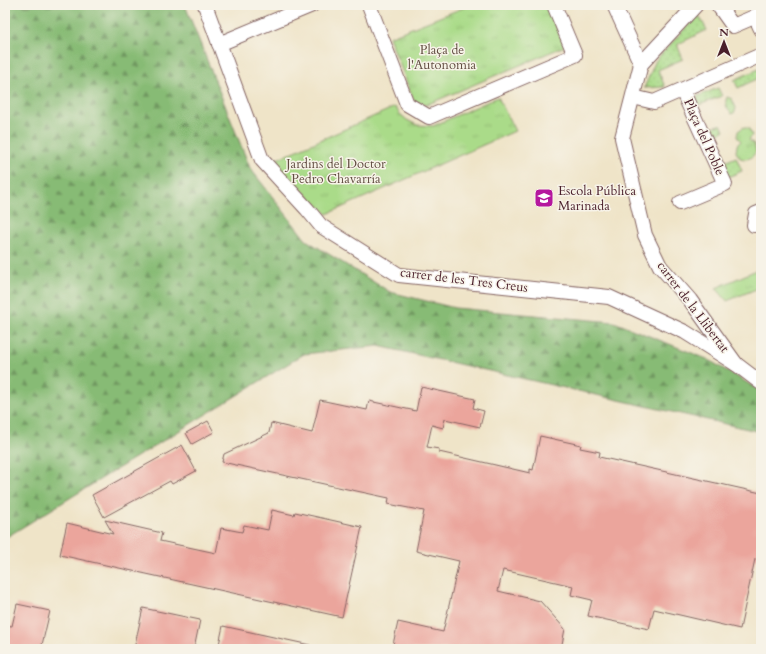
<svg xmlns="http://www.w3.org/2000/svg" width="766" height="654" font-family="Cardo,serif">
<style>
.grass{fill:url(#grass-dots);stroke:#7a7d5a}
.forest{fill:url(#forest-firs);stroke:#686d50}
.park{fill:url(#park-tufts);stroke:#7a7d5a}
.building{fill:#eba59c}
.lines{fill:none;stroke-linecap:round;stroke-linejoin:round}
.minor-casing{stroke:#846462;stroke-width:16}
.minor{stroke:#fff;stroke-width:14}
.labels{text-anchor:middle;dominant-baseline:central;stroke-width:3;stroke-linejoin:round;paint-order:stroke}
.park-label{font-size:13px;fill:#624e42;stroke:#f7f3e8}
.street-label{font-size:13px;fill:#4a1f2b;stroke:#f7f3e8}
.poi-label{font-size:13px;fill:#4a1f2b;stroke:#f7f3e8;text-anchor:start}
</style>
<defs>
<pattern id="grass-dots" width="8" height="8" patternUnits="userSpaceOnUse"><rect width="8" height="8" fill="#aadb89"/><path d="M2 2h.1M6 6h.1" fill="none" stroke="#94bc76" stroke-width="1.8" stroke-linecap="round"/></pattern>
<pattern id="forest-firs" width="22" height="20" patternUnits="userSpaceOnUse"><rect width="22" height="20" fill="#87bb75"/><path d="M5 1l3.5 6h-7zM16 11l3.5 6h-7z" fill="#709760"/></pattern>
<pattern id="park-tufts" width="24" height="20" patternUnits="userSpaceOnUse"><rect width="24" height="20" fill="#aadb89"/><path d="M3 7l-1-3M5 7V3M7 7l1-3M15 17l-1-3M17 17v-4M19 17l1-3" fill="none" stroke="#94bc76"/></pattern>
</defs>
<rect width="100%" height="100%" fill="#f7f3e8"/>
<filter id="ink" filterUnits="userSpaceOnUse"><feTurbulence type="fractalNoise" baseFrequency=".025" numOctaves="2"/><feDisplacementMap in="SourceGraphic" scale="8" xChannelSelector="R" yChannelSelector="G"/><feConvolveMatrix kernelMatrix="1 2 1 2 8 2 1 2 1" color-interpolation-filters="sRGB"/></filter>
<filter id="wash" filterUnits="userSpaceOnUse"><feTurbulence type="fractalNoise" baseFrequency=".012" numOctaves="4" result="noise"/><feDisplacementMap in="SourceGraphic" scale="16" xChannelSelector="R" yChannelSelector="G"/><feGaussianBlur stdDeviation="0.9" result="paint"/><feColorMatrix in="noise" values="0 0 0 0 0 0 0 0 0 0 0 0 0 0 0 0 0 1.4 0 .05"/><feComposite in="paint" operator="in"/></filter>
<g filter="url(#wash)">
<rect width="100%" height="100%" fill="#efe4c8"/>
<g class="grass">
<polygon points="698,14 707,30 678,44 678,47 683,59 658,70 665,87 644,88 656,60"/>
<polygon points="761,68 761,77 738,88 734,80"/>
<polygon points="718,88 722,96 699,105 696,97"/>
<polygon points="721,124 724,131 711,136 708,129"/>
<polygon points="736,157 742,171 728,177 722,163"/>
</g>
<polygon class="forest" points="5,5 185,5 250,168 306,240 390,292 455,308 614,322 707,359 761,391 761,432 378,346 304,354 5,538"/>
<g class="park">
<polygon points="470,5 547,5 565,46 426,105 414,101 389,37"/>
<polygon points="498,97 515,131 327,214 278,168 275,160 395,107 400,114 407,120 417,125 433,126"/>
<path d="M727 97 732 99 736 108 735 112 732 114C727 110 724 103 727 97Z"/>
<path d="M744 127 749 129 752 135 749 140 754 144 756 151C752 159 748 160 740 158L736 152 737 145 741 141 737 137 738 131Z"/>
<polygon points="761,268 761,287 727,301 716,288"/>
</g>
<g id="blocks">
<g class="building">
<polygon points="421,387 475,399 473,408 484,411 480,427 445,419 443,428 432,425 427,447 439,449 439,452 530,473 530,469 533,470 540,436 581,445 580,448 600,452 599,457 761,493 761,561 755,559 740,629 654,609 649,629 588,616 592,600 571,595 573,586 503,570 498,591 540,601 565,629 561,649 392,649 398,622 443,632 459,561 416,551 424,511 388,504 389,498 222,462 224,454 269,433 271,423 312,433 320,400 367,410 369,401 416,411"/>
<polygon points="208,421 214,432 192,444 186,433"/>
<polygon points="182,445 196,471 172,484 170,481 104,517 92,495"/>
<polygon points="272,510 294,515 295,512 362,527 342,617 60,555 67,523 113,534 105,520 162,533 160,541 216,553 221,528 242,532 244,525 268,530"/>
<polygon points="17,604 50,611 41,649 5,649 5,625 12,626"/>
<polygon points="143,608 200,620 194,649 134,649"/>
<polygon points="223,626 310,645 310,649 218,649"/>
</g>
</g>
</g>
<g filter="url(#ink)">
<use href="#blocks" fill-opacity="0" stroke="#846462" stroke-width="1"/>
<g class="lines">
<defs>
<g id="minor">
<polyline points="205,5 262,160 307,209 321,226 399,275 609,297 685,332 736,364"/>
<polyline points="369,5 407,104 429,117 575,55 554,5"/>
<polyline points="614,5 641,64"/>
<polyline points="696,5 641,64 622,138 645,235 660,266 690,300 736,364 761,383"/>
<polyline points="718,5 733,26 761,14"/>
<polyline points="755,16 761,29"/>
<polyline points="219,44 312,5"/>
<polyline points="633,97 654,102 761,55"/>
<polyline points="680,203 725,184 682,90"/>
<polyline points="754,225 756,214 761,212"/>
</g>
</defs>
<use href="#minor" class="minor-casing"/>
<use href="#minor" class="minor"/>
</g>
</g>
<defs>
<symbol id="school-square" viewBox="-11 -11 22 22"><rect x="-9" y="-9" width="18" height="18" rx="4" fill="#b5179e" stroke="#f7f3e8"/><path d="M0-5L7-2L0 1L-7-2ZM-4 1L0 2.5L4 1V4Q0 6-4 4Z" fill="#fff"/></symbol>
</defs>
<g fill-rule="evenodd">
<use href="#school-square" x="533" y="187" width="22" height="22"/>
</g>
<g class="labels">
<g class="park-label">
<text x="442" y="50">Plaça de<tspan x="442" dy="15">l'Autonomia</tspan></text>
<text x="336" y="164">Jardins del Doctor<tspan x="336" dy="15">Pedro Chavarría</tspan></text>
</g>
<g class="street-label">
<text transform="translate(704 137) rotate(66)">Plaça del Poble</text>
<text transform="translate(464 280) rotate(7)">carrer de les Tres Creus</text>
<text transform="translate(693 307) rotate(53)">carrer de la Llibertat</text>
</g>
<g class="poi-label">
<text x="558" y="191">Escola Pública<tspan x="558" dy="15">Marinada</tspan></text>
</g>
</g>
<rect width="766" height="654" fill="none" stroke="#f7f3e8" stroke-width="20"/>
<g transform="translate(724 42)" stroke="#f7f3e8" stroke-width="3" paint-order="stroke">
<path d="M0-3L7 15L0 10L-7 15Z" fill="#4a1f2b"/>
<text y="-6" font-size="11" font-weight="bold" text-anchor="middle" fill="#4a1f2b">N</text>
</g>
</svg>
